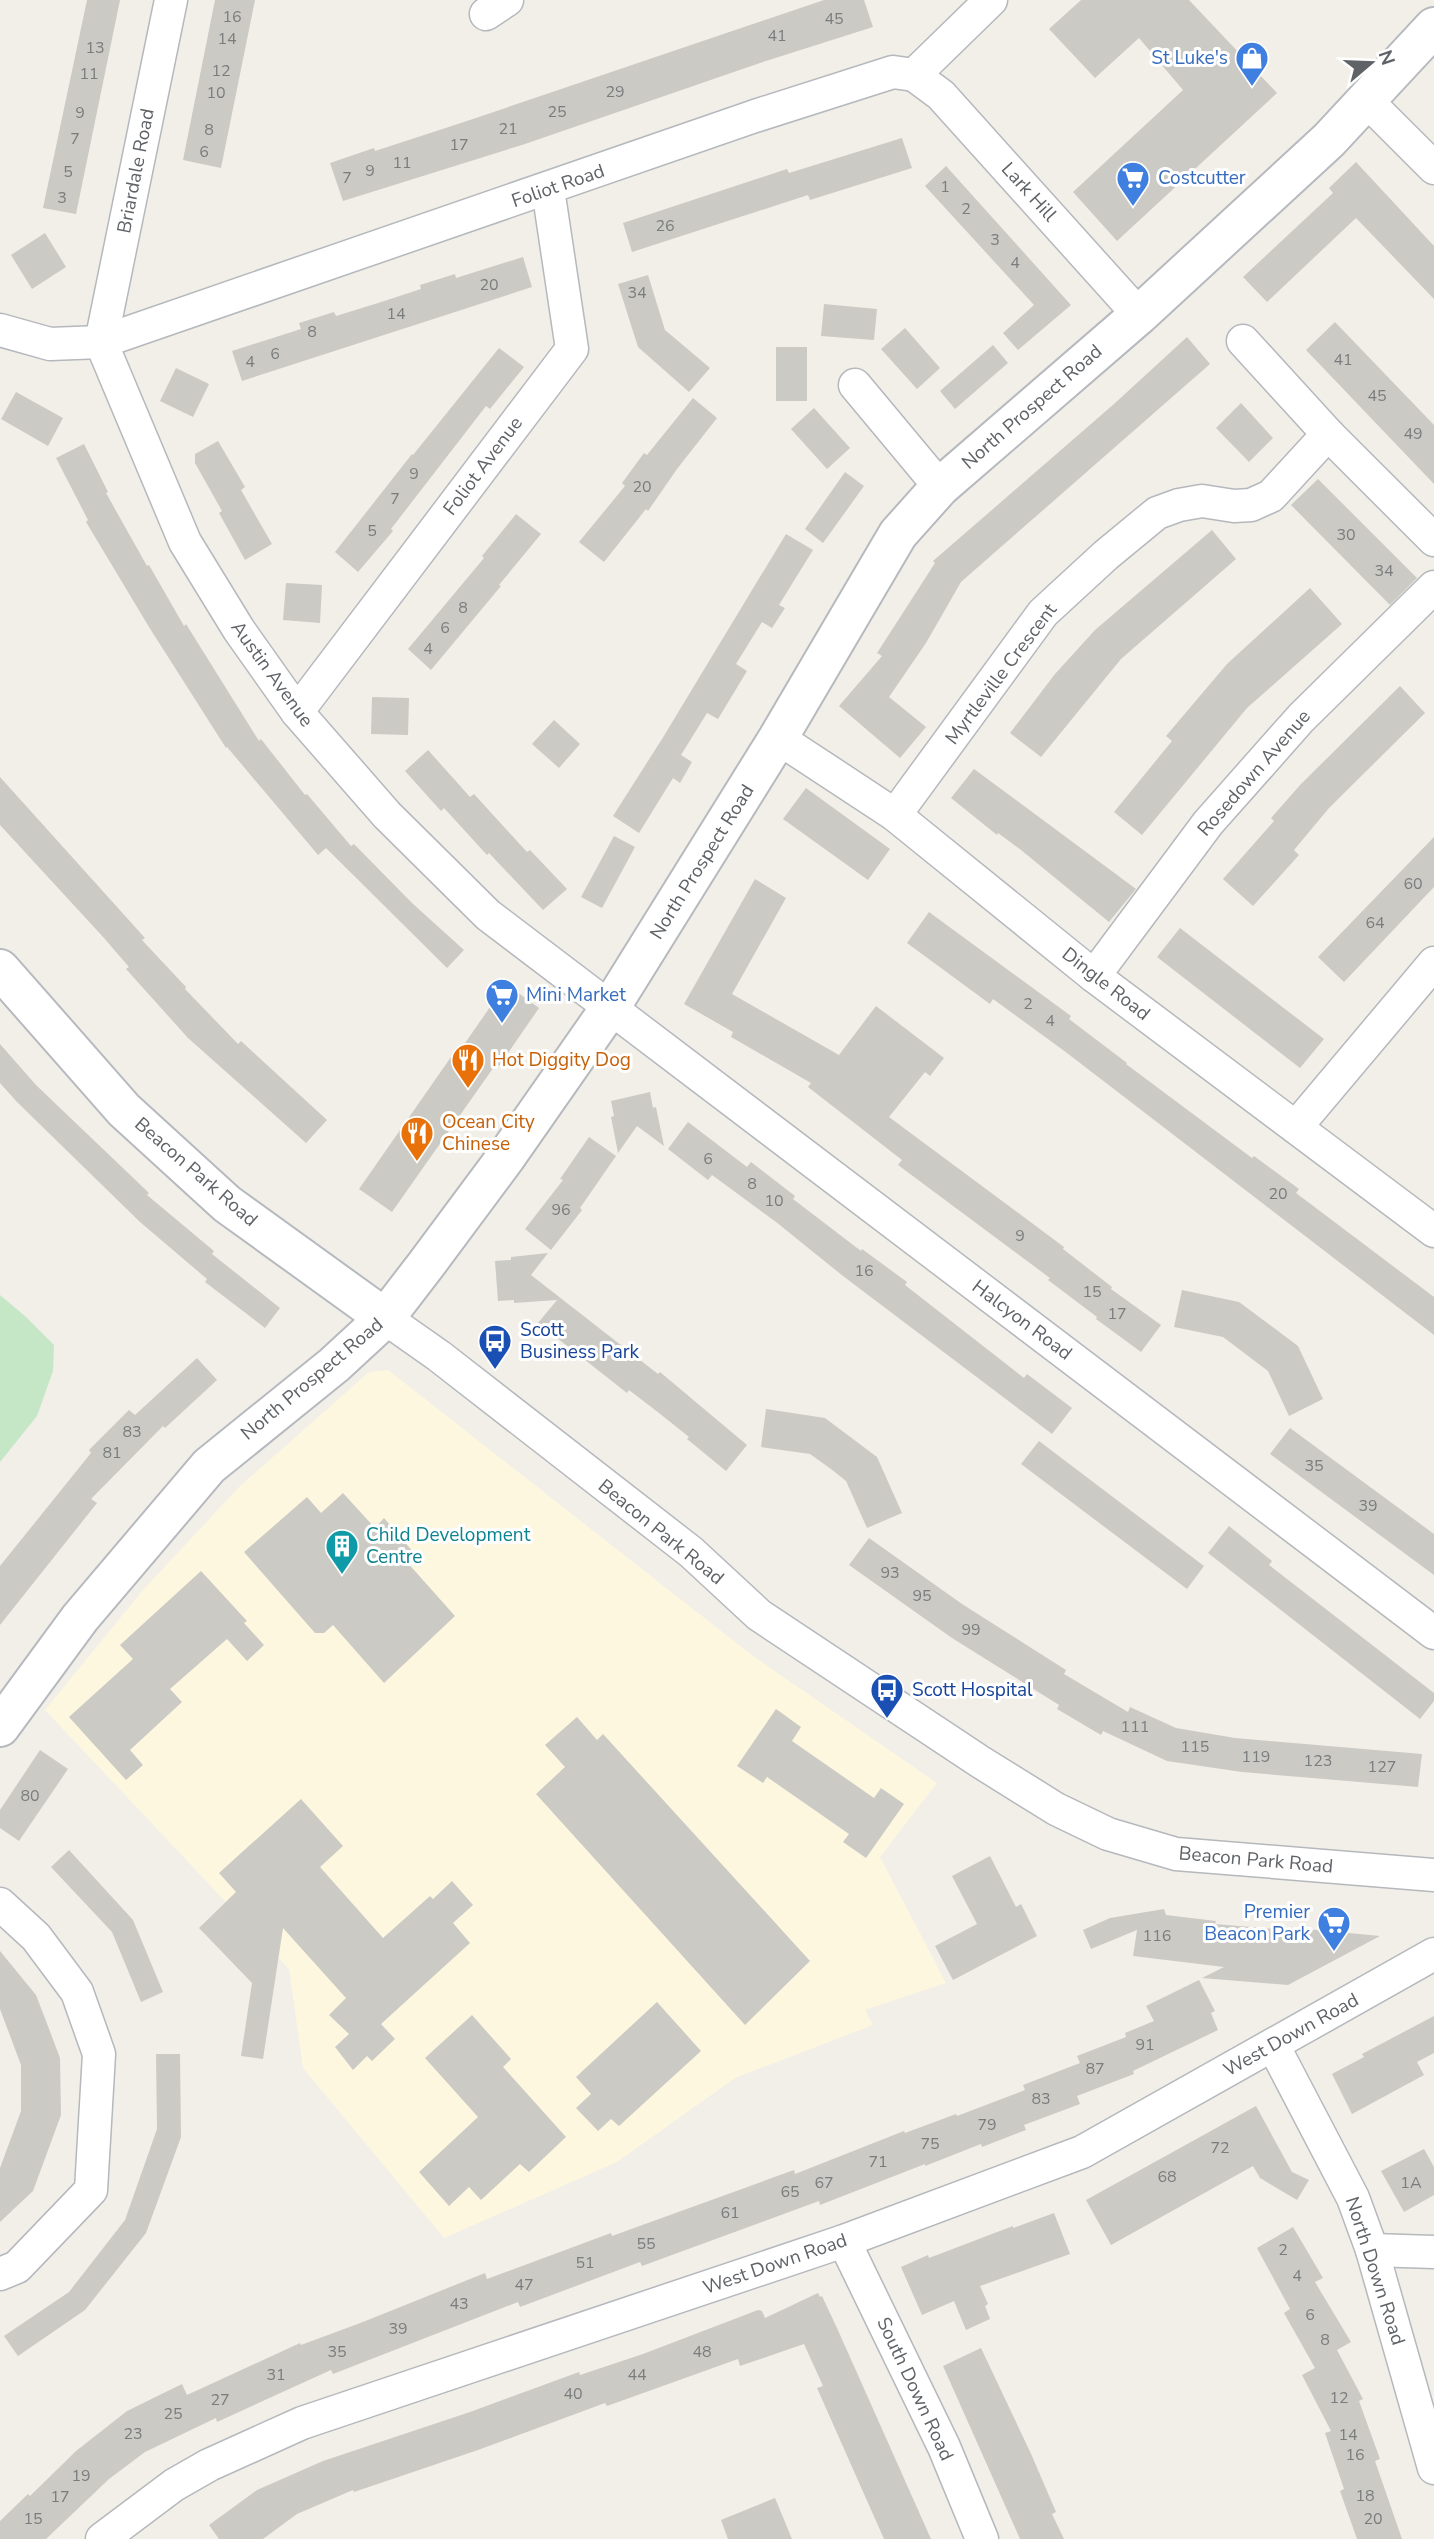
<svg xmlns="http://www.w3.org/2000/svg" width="1434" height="2539" font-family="'Nunito Sans',sans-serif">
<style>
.commercial{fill:#fdf7e0}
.green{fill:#c5e7c6}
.building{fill:#cccac4}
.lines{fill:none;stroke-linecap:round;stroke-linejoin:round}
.street-casing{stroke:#b5b8bc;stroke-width:35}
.secondary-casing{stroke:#b6babe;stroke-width:42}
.street{stroke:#fff;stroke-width:32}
.secondary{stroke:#fff;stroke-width:38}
.labels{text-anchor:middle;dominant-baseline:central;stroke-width:6;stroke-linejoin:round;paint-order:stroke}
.number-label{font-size:16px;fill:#7a7d7e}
.shop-label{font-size:19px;fill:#366cbe;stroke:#fff;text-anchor:end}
.street-label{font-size:19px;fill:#5f6367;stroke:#fff}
.food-label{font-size:19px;fill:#c56008;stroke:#fff;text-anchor:start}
.transit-label{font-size:19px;fill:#164399;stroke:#fff;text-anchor:start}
.culture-label{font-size:19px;fill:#0d838f;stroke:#fff;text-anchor:start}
</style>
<rect width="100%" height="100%" fill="#f1efe8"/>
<polygon class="commercial" points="388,1370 753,1656 937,1783 880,1857 946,1983 865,2010 873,2025 735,2078 617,2162 444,2238 303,2068 289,1969 45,1710 143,1590 240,1486 369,1372"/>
<polygon class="green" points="0,1295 26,1317 54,1345 53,1371 37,1416 0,1462"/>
<g class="building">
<polygon points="87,0 120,0 76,214 43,208"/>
<polygon points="215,0 255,0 221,168 183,160"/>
<polygon points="824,0 864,0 873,27 760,63 525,144 343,201 330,163 374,148 375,151 464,122"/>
<polygon points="1081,0 1189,0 1277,93 1117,241 1073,192 1183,90 1139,38 1095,78 1049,29"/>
<polygon points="902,138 912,168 810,200 808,195 632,252 623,223 787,169 789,173"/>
<polygon points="1356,162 1434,246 1434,299 1356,218 1267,302 1243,277 1333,193 1329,188"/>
<polygon points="946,166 1071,305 1018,350 1003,333 1034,305 925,186"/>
<polygon points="45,233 66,267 32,289 11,255"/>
<polygon points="523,257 532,287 242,381 232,351 301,329 299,323 334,312 336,316 378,303 421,289 420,285 455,274 456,278"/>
<polygon points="648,275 665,330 710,368 689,392 638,347 618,284"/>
<polygon points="824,304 877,309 874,340 821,336"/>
<polygon points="1335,322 1434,425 1434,484 1306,350"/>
<polygon points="905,328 940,368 917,389 881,349"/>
<polygon points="1187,337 1210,364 961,582 926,643 889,697 926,727 900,758 839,706 882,656 877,653 935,563 933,561 1114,404"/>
<polygon points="993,345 1008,363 955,409 940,391"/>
<rect x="776" y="347" width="31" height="54"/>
<polygon points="499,348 524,367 490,409 486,406 391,529 393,531 358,572 335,552 412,454 413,455"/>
<polygon points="176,368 209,384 193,417 160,401"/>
<polygon points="16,392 63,418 48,446 1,419"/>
<polygon points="693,398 717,418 677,469 648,511 646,509 604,562 579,542 625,486 622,483 644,453 647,455"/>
<polygon points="1241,403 1273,438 1249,462 1216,428"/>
<polygon points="814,408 850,448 827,469 791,429"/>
<polygon points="218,441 245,487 241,490 272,544 245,560 219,513 222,511 195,463 195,454"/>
<polygon points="84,444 108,492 106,493 147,566 149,565 184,626 186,624 259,741 261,739 305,795 307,794 351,846 354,844 412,903 464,950 447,968 326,848 318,855 227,747 226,748 149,627 86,522 88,520 56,458"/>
<polygon points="845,472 864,486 823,543 805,529"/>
<polygon points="1318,479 1417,578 1390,605 1291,505"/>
<polygon points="516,514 541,534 499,585 501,586 431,670 408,649 484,558 482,556"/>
<polygon points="1212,530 1236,559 1121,659 1041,757 1010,733 1055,674 1095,630"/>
<polygon points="786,534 813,550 779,605 785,608 772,628 762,622 736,664 747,671 718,719 707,713 681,755 692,762 680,783 673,778 639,833 613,816 662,739"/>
<polygon points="286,583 322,585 320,623 283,620"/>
<polygon points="1310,588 1342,624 1247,708 1142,835 1114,812 1172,741 1166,736 1227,664"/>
<polygon points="1400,686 1425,713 1329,808 1294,850 1299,855 1253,906 1223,879 1274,821 1271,818 1301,784"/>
<polygon points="372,697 409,698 408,735 371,734"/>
<polygon points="554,720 580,744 559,768 532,744"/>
<polygon points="428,750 470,797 474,794 527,852 530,850 567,889 543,910 489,853 487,855 444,808 441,811 405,771"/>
<polygon points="974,769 1136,889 1109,922 1021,850 998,833 997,835 951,798"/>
<polygon points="0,777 145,938 142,940 186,987 185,989 238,1044 241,1041 327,1120 306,1143 188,1038 126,969 129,967 104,938 0,825"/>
<polygon points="806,788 890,849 868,880 783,819"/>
<polygon points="614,836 635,847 602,908 581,897"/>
<polygon points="1434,837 1434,887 1344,982 1318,957"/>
<polygon points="755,879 786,898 732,994 839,1055 876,1006 944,1058 930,1076 925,1072 889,1117 1064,1247 1063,1249 1112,1287 1111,1289 1161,1325 1141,1352 1096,1319 1097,1317 1048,1280 1050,1278 898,1165 902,1160 808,1087 811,1083 731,1037 733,1032 684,1004"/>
<polygon points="929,912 1071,1016 1069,1019 1127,1063 1126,1064 1252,1158 1254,1156 1299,1189 1296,1193 1434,1297 1434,1335 1067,1053 993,999 990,1004 907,943"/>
<polygon points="1180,928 1324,1039 1300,1068 1157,957"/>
<polygon points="506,984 539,1008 499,1066 496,1064 392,1212 359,1189 451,1057 454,1059"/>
<polygon points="0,1044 36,1085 149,1193 147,1195 214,1251 212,1254 280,1308 265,1328 205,1282 207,1279 140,1222 17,1102 0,1083"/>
<polygon points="650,1092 653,1108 656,1107 664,1146 637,1126 618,1153 611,1117 614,1116 611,1101"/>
<polygon points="688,1122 747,1167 751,1162 795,1196 793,1199 861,1251 862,1249 907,1282 905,1285 1024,1378 1027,1374 1072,1408 1052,1434 843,1276 776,1222 712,1175 708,1180 668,1149"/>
<polygon points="589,1137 616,1156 580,1208 582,1210 551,1250 525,1229 563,1180 560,1179"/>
<polygon points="548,1253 531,1275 658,1374 660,1372 747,1445 726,1471 687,1439 689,1437 659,1413 629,1390 627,1393 538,1323 557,1300 514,1303 514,1300 498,1301 495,1261 511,1260 511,1257"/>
<polygon points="1182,1290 1239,1302 1298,1346 1323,1399 1289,1416 1268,1371 1223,1337 1174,1327"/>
<polygon points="197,1358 217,1380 165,1428 163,1426 91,1499 97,1503 0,1625 0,1566 91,1453 89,1450 129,1410 135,1415"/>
<polygon points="766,1409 825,1418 877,1457 902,1513 867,1528 846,1481 831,1469 810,1454 761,1447"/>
<polygon points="1290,1428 1434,1534 1434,1575 1270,1454"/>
<polygon points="1039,1441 1204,1566 1187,1589 1021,1464"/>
<polygon points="343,1493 375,1528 384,1518 414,1553 406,1561 455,1616 384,1683 333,1625 324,1633 315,1633 244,1552 307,1497 321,1513"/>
<polygon points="1229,1526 1272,1561 1269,1565 1434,1693 1434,1701 1420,1719 1208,1553"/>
<polygon points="869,1538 962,1604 1066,1670 1064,1674 1128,1712 1130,1707 1176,1728 1235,1738 1422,1754 1418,1787 1242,1772 1167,1761 1103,1731 1101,1735 1057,1709 1059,1705 952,1638 849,1565"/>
<polygon points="201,1571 247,1621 244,1623 264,1645 247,1661 227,1639 170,1689 182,1702 130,1750 143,1765 126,1780 69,1717 133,1659 120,1645"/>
<polygon points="776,1709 801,1727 792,1741 874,1798 881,1788 904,1804 866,1858 843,1842 849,1834 767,1777 763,1783 737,1766"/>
<polygon points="577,1717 597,1740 603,1734 810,1961 745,2025 536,1794 565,1767 545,1745"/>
<polygon points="40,1750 68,1769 19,1841 0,1828 0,1810"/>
<polygon points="301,1799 343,1846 320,1867 383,1938 430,1896 433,1899 452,1881 473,1905 453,1923 470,1943 381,2024 395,2039 372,2061 367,2056 353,2070 335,2047 349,2034 329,2015 346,1998 283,1928 263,2059 241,2056 252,1983 199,1928 236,1892 219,1873"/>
<polygon points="69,1850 133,1920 163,1992 141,2002 112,1932 51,1867"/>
<polygon points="990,1856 1016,1907 1021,1904 1037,1936 953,1980 935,1946 977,1924 952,1876"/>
<polygon points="1164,1909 1166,1915 1216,1921 1215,1924 1275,1929 1275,1926 1380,1936 1288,1985 1202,1978 1224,1967 1133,1956 1137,1930 1091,1949 1083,1930 1110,1918"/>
<polygon points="0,1951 36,1995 46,2021 60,2058 61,2115 33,2191 0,2222 0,2168 21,2111 21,2065 0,2009"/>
<polygon points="1199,1980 1215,2011 1211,2013 1218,2030 1133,2071 1134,2074 1077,2096 1080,2104 1024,2125 1026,2130 982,2147 981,2144 925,2166 925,2164 820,2205 819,2201 642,2266 640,2262 520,2307 518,2302 333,2374 331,2370 217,2422 216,2418 145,2452 109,2479 46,2539 0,2539 0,2521 28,2494 30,2496 76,2451 127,2411 182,2384 187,2395 300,2343 301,2345 363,2322 485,2273 487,2279 611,2233 612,2236 794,2170 795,2174 904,2131 905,2133 956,2114 957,2116 1025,2090 1023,2085 1080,2063 1077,2056 1126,2037 1125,2033 1154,2021 1146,2006"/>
<polygon points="657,2002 701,2051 619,2126 611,2119 598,2131 576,2108 591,2094 576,2077"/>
<polygon points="472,2015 511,2059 503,2067 566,2137 529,2172 520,2164 481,2200 469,2187 449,2206 419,2172 478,2117 425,2058"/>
<polygon points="1434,2016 1434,2053 1417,2062 1424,2075 1352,2114 1332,2074 1364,2057 1362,2054"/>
<polygon points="156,2054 180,2054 181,2137 146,2233 85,2310 18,2356 4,2336 69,2292 125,2220 157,2129"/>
<polygon points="1256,2106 1292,2172 1309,2180 1297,2200 1260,2178 1253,2166 1111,2245 1086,2200"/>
<polygon points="1424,2149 1434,2167 1434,2195 1404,2212 1381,2171"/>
<polygon points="1054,2213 1070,2254 980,2286 988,2304 985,2306 990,2319 966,2330 954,2301 922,2315 901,2267 928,2255 929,2258 1013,2226 1013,2228"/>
<polygon points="1293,2227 1323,2278 1315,2282 1351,2342 1337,2350 1363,2399 1359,2401 1380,2459 1375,2461 1402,2539 1357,2539 1340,2491 1344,2489 1325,2433 1331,2431 1302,2375 1315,2368 1284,2313 1290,2309 1257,2248"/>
<polygon points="818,2293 820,2297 822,2296 837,2328 931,2539 884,2539 817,2388 823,2386 804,2344 740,2366 738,2359 607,2406 605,2403 478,2450 354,2492 353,2490 297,2514 263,2539 219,2539 209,2525 257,2490 323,2461 470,2412 579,2372 580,2375 643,2354 758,2310 762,2311 765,2318"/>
<polygon points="981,2348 1032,2456 1056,2512 1052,2514 1064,2539 1020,2539 943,2366"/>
<polygon points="775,2498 792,2539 728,2539 721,2520"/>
</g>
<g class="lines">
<defs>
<g id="street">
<polyline points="486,14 507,0"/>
<polyline points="914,75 941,95 1139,315"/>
<polyline points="1367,101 1434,168"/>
<polyline points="0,330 50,344 101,342 755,116 893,72 914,75 991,0"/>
<polyline points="1243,341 1328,434 1434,540"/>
<polyline points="101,342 185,542 239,630 297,712 387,815 488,915 1434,1633"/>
<polyline points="101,342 171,0"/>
<polyline points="855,385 940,487"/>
<polyline points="297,712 572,349 548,189"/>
<polyline points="778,738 895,815 1094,976 1434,1231"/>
<polyline points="895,815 1043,613 1106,555 1157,513 1179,505 1202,501 1234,506 1251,505 1271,496 1328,434"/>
<polyline points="1094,976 1208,823 1301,718 1434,587"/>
<polyline points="1296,1127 1434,963"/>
<polyline points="385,1318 439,1356 691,1552 759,1615 979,1761 1056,1809 1108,1834 1176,1854 1434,1875"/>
<polyline points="0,1904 36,1937 77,1992 99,2054 91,2190 17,2267 0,2274"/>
<polyline points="1273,2045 1353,2198 1372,2250 1434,2468"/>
<polyline points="844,2241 944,2447 982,2539"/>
<polyline points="1372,2250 1434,2252"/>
<polyline points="102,2539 174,2485 209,2465 302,2423 844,2241 1082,2152 1434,1954"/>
</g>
<g id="secondary">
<polyline points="0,969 124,1110 227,1204 385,1318"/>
<polyline points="0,1727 80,1618 209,1466 334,1365 385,1318 425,1266 506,1157 610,1008 778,738 898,534 940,487 1139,315 1329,140 1434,27"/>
</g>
</defs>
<use href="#street" class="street-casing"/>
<use href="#secondary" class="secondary-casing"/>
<use href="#street" class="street"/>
<use href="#secondary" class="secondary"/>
</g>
<defs>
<symbol id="shop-pin" viewBox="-11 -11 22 30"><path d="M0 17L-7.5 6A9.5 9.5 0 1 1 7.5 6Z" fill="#3f7fe0" stroke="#fff"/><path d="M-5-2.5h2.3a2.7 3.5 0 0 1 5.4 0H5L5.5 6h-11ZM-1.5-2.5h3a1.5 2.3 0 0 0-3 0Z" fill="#fff"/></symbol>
<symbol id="supermarket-pin" viewBox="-11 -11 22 30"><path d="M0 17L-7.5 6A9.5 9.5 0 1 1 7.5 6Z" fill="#3f7fe0" stroke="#fff"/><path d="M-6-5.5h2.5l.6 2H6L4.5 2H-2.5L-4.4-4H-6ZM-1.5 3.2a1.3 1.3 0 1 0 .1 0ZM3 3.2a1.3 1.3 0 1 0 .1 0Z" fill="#fff"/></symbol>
<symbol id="restaurant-pin" viewBox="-11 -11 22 30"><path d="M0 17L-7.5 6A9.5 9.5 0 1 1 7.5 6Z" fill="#e8710a" stroke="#fff"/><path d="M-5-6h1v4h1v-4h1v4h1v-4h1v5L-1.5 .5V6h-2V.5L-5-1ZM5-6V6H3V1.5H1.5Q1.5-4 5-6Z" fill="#fff"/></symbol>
<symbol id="bus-pin" viewBox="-11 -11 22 30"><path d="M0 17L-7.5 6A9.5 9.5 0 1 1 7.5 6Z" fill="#1a4fb4" stroke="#fff"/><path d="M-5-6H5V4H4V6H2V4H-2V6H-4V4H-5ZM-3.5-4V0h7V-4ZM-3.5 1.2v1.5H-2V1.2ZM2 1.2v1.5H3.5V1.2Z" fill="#fff"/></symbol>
<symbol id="building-pin" viewBox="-11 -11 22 30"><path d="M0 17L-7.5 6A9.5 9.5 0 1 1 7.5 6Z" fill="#0f9aa8" stroke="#fff"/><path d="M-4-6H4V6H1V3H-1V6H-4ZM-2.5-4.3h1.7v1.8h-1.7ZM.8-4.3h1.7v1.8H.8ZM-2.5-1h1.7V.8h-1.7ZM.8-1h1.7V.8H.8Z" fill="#fff"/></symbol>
</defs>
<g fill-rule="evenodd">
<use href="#shop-pin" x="1233" y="39" width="38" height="52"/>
<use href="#supermarket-pin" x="1114" y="159" width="38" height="52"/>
<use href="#supermarket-pin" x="483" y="976" width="38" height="52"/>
<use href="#restaurant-pin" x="449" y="1041" width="38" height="52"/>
<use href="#restaurant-pin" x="398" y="1114" width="38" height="52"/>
<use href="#bus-pin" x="476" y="1322" width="38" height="52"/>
<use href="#building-pin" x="323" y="1527" width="38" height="52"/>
<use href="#bus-pin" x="868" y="1671" width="38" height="52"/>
<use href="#supermarket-pin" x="1315" y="1904" width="38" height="52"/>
</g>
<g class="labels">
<g class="number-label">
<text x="232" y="17">16</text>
<text x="834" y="19">45</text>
<text x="777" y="36">41</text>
<text x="227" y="39">14</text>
<text x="95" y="48">13</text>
<text x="221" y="71">12</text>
<text x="89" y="74">11</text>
<text x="615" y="92">29</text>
<text x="216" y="93">10</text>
<text x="557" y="112">25</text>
<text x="80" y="113">9</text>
<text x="508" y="129">21</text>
<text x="209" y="130">8</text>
<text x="75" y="139">7</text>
<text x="459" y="145">17</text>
<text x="204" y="152">6</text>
<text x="402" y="163">11</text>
<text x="370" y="171">9</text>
<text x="68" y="172">5</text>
<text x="347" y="178">7</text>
<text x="945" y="187">1</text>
<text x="62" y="198">3</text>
<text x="966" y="209">2</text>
<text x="665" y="226">26</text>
<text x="995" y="240">3</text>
<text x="1015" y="263">4</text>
<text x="489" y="285">20</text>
<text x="637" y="293">34</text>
<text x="396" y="314">14</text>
<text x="312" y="332">8</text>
<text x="275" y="354">6</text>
<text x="1343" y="360">41</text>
<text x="250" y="362">4</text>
<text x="1377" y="396">45</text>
<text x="1413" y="434">49</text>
<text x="414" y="474">9</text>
<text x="642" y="487">20</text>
<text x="395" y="499">7</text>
<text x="372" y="531">5</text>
<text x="1346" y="535">30</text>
<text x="1384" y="571">34</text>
<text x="463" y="608">8</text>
<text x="445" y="628">6</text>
<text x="428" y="649">4</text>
<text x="1413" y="884">60</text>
<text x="1375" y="923">64</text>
<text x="1028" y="1004">2</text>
<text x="1050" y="1021">4</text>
<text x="708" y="1159">6</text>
<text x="752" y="1184">8</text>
<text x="1278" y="1194">20</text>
<text x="774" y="1201">10</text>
<text x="561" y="1210">96</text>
<text x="1020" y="1236">9</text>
<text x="864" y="1271">16</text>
<text x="1092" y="1292">15</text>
<text x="1117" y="1314">17</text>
<text x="132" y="1432">83</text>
<text x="112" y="1453">81</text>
<text x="1314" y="1466">35</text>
<text x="1368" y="1506">39</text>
<text x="890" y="1573">93</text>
<text x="922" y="1596">95</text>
<text x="971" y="1630">99</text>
<text x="1135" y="1727">111</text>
<text x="1195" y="1747">115</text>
<text x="1256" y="1757">119</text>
<text x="1318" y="1761">123</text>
<text x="1382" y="1767">127</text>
<text x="30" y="1796">80</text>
<text x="1157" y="1936">116</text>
<text x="1145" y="2045">91</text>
<text x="1095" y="2069">87</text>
<text x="1041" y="2099">83</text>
<text x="987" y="2125">79</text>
<text x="930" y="2144">75</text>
<text x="1220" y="2148">72</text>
<text x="878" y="2162">71</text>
<text x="1167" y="2177">68</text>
<text x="824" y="2183">67</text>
<text x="1411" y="2183">1A</text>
<text x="790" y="2192">65</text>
<text x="730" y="2213">61</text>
<text x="646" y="2244">55</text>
<text x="1283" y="2250">2</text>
<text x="585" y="2263">51</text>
<text x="1297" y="2276">4</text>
<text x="524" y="2285">47</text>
<text x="459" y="2304">43</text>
<text x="1310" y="2315">6</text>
<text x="398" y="2329">39</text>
<text x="1325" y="2340">8</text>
<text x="337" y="2352">35</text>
<text x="702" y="2352">48</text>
<text x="276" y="2375">31</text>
<text x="637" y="2375">44</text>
<text x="573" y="2394">40</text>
<text x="1339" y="2398">12</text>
<text x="220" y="2400">27</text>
<text x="173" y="2414">25</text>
<text x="133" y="2434">23</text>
<text x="1348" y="2435">14</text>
<text x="1355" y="2455">16</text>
<text x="81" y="2476">19</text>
<text x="1365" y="2496">18</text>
<text x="60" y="2497">17</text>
<text x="33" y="2519">15</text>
<text x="1373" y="2519">20</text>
</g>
<g class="shop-label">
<text x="1228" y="58">St Luke's</text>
<text x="1158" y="178" text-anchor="start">Costcutter</text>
<text x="526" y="995" text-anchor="start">Mini Market</text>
<text x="1310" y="1912">Premier<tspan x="1310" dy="22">Beacon Park</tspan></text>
</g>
<g class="street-label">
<text transform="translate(136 171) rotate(-79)">Briardale Road</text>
<text transform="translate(558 186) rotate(-19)">Foliot Road</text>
<text transform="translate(1029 192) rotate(48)">Lark Hill</text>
<text transform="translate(1032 407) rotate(-41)">North Prospect Road</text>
<text transform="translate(483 466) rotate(-53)">Foliot Avenue</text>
<text transform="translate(272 674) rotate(54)">Austin Avenue</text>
<text transform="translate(1001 674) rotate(-53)">Myrtleville Crescent</text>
<text transform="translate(1254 773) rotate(-49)">Rosedown Avenue</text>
<text transform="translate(702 862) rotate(-58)">North Prospect Road</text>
<text transform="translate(1106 984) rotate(38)">Dingle Road</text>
<text transform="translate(196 1172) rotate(41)">Beacon Park Road</text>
<text transform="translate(1022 1320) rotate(37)">Halcyon Road</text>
<text transform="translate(312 1379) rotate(-40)">North Prospect Road</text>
<text transform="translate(661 1532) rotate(39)">Beacon Park Road</text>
<text transform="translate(1256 1860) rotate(5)">Beacon Park Road</text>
<text transform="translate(1291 2035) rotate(-29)">West Down Road</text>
<text transform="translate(775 2264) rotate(-19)">West Down Road</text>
<text transform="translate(1375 2271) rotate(72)">North Down Road</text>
<text transform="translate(915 2389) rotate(65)">South Down Road</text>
</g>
<g class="food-label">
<text x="492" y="1060">Hot Diggity Dog</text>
<text x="442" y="1122">Ocean City<tspan x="442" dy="22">Chinese</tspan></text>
</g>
<g class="transit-label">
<text x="520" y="1330">Scott<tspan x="520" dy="22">Business Park</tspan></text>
<text x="912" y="1690">Scott Hospital</text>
</g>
<g class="culture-label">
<text x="366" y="1535">Child Development<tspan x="366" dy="22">Centre</tspan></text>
</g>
</g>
<g transform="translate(1371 63) rotate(71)" stroke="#ffffff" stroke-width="5" paint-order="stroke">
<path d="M0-5L12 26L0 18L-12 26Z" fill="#5f6367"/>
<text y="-10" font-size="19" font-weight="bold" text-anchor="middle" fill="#5f6367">N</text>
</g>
</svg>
